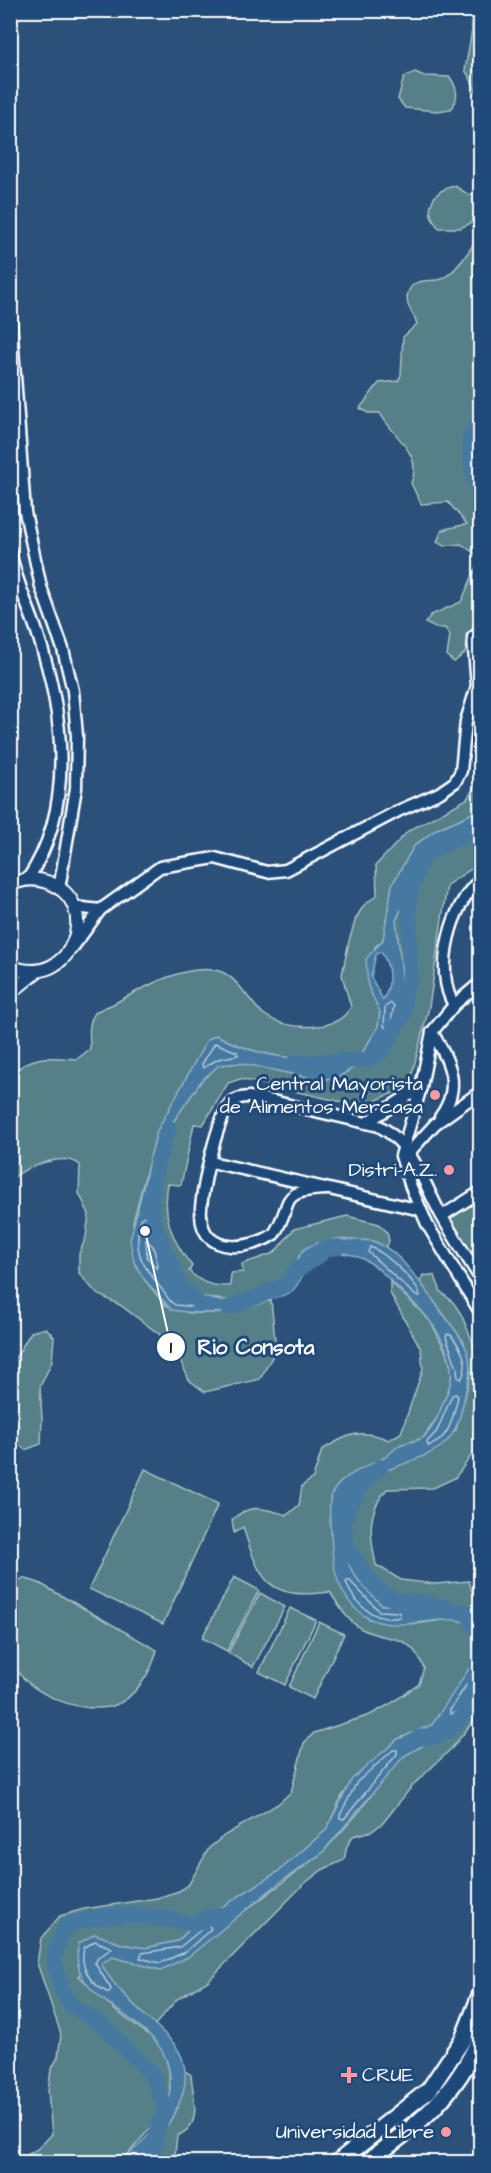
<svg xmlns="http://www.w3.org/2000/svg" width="491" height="2173" font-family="'Architects Daughter',sans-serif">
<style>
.green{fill:#568087;stroke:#aac0c3;stroke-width:1.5}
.water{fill:#4579a2;stroke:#8fafc7;stroke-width:1.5;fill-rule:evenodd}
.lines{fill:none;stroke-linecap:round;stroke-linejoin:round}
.shore{stroke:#b5c9da;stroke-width:1.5}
.river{stroke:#4579a2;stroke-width:16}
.minor-casing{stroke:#fff;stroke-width:15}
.major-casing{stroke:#fff;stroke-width:16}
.highway-casing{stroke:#fff;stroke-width:20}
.minor{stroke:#1f4a7a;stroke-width:10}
.major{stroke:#1f4a7a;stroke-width:12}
.highway{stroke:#1f4a7a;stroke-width:15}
.poi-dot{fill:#ff9aa2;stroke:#1f4a7a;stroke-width:2}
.labels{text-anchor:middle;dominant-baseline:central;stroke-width:6;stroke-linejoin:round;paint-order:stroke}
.poi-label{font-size:20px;fill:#fff;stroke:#1f4a7a;text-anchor:end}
.leader{fill:none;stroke:#fff;stroke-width:2}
.callout-dot{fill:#fff;stroke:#1f4a7a;stroke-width:2}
.mark-label{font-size:18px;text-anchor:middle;font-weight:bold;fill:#111}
.callout-label{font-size:21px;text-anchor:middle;font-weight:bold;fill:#fff;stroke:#1f4a7a;stroke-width:6;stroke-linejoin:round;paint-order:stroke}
</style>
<rect width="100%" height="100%" fill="#2b517a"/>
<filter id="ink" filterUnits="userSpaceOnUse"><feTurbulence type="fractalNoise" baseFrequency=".0167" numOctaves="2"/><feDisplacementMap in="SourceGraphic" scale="12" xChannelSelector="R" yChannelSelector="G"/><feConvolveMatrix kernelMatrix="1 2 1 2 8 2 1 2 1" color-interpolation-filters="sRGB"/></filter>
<g filter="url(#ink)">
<g class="green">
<path d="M469 11H480V405L476 435 480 470V557L461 544 444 546 437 542 442 530 467 524 448 502 421 504 411 483C424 454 393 437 380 413H368L360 408 379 383 398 381 401 375 403 337 417 324C414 313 404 305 408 293 413 275 434 284 444 278 458 269 485 235 478 220L460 228H439C422 210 432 190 455 186L469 195 477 193 478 187C478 175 475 165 474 153 472 119 489 105 465 70L472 30Z"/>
<path d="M415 72 424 76 450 77C457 88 460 97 451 109L437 111 405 108 398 99 404 77Z"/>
<path d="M480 562V624L470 632 465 653 454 662 447 656 450 635 445 628H436L425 623 431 615 461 602C468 588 472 574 480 562Z"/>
<path d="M480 778V810L437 829 414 846 392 885 383 940 375 947 368 986 380 1011 378 1027 361 1055C310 1063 262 1060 216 1035L207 1040 157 1131 148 1165 133 1222 144 1279 165 1305 189 1313H231L271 1300 276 1350 260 1379 205 1392 189 1380 177 1353 159 1334 120 1305 97 1294 79 1273V1254L86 1237 89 1214 79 1193 80 1165C64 1151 24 1167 11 1180V1074C34 1054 47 1057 77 1059L90 1049C90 1038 87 1023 95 1013 99 1009 110 1006 115 1003 143 988 180 966 214 970 235 972 247 999 261 1012 276 1025 299 1028 317 1026 332 1025 344 1019 351 1007L342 975 349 941 356 918 364 905 377 895 376 865 408 831 467 799Z"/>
<path d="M480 822V863L447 885 429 1007 409 1086 368 1104H351L240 1079 228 1083 203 1125 194 1124 181 1185 168 1184C162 1216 172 1241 192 1266L189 1271C202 1284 212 1286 230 1286L231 1273 243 1272 242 1264 274 1253 294 1229 347 1216 379 1224 387 1232 389 1241 386 1248 374 1241 336 1239 308 1247 299 1256 295 1276 286 1285 249 1302 204 1298 180 1287 153 1221 152 1197 161 1149 170 1126 202 1080 219 1065 240 1063 321 1080 340 1076 366 1060 388 1041 396 1029 404 994 396 920 427 857Z"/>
<polygon points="480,1192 480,1278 442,1216"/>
<path d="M423 1275 435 1276 441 1292 453 1302 461 1314 480 1359V1444L455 1478 433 1488 387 1489C366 1512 370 1537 376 1565L401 1580 435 1584 469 1581 472 1592 480 1597V1608L456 1604 420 1607 381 1605 352 1573 346 1546 344 1524 351 1492 363 1482 408 1460 456 1430 471 1373 464 1342 420 1282Z"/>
<path d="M390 1281 431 1322 445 1350 452 1370 451 1382 439 1415 423 1438 400 1445 388 1456 359 1471 340 1483 330 1499 331 1534 343 1591 354 1607 369 1619 415 1624 457 1618 468 1621 480 1635 478 1658 432 1725 398 1739 343 1794 326 1830 279 1871 195 1924 178 1941 145 1948 121 1944 95 1934 79 1976 116 2011 156 2040 163 2049 169 2070 170 2095 166 2110 121 2162H15L39 2148 52 2134 48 2091 51 2070 58 2057 61 2034 37 1963 41 1938 60 1916 84 1909 157 1898 179 1891 189 1884 209 1848 225 1835 278 1804 291 1792 304 1743 314 1733 370 1715 390 1704 419 1684 424 1668C407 1628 390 1645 360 1628 346 1619 339 1606 330 1592 268 1600 260 1582 243 1527L234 1533 232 1520C250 1502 265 1509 287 1515L299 1505 302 1486 313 1478 322 1450C347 1434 361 1428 389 1440L401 1433 423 1369 421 1349 390 1293Z"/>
<polygon points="46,1328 54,1337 52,1361 40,1387 42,1418 41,1444 25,1450 11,1437 11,1365 31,1332"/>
<polygon points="145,1469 218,1504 163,1624 89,1589"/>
<polygon points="234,1577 259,1590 227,1651 202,1638"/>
<path d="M23 1578 39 1583 157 1650C152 1671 135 1699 113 1706 82 1715 29 1694 14 1666 5 1649 10 1608 10 1587Z"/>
<polygon points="260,1593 285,1607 253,1667 228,1653"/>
<polygon points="290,1608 316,1620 285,1685 259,1672"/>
<polygon points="319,1622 344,1634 313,1699 289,1687"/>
<polygon points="480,1690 480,1713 452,1748 412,1786 383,1823 372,1831 353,1836 347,1846 344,1860 322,1870 304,1884 208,1981 177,1999 154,2026 109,1979 101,1963 113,1957 161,1970 218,1931 322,1853 358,1813 390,1770 404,1756 440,1736 461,1716"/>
<path d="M187 2072 191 2075C193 2098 204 2125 177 2136L174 2162H138C163 2133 183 2113 183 2073Z"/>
</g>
<g class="water">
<path d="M480 810V822L427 857 396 920 404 994 396 1029 388 1041 366 1060 340 1076 321 1080 240 1063 219 1065 202 1080 170 1126 161 1149 152 1197 153 1221 165 1241 180 1287C198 1296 229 1307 250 1301 257 1300 264 1295 270 1292 278 1288 288 1285 293 1278 301 1267 294 1254 308 1247 319 1241 336 1239 348 1240 356 1240 367 1239 375 1242 400 1250 425 1289 440 1310 460 1337 477 1351 467 1386 462 1406 460 1430 444 1444 426 1460 385 1467 363 1482 341 1496 339 1554 354 1574 361 1585 372 1595 381 1605L420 1607 456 1604 480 1608V1635C454 1592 379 1661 342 1590 333 1572 332 1553 331 1533 330 1523 329 1512 330 1501 332 1479 367 1466 384 1458 391 1454 395 1447 402 1444 409 1442 417 1442 424 1437 433 1429 438 1417 442 1406 445 1398 450 1389 451 1380 455 1353 431 1318 412 1301 387 1279 371 1252 335 1253 326 1253 321 1253 314 1259 303 1269 302 1283 291 1292 286 1295 279 1296 274 1298 239 1313 209 1316 172 1310L144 1279 134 1262 130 1240 157 1131 207 1040 216 1035C261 1060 311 1063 361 1055L378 1027 380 1012 368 986 366 959 383 940 392 885 414 846 437 829ZM381 952C391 966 392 985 383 1000L371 977 376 954Z"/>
<path d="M480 1652V1690L461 1717 440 1736 404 1756 322 1853 279 1883 188 1957 161 1970 113 1957 101 1963C109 1980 122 1992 135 2006 147 2019 164 2031 175 2045 205 2086 163 2132 138 2162H121C136 2148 157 2129 166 2110 171 2100 170 2089 170 2078 167 2011 62 2008 79 1943L95 1934 121 1944 145 1948 178 1941 195 1924 279 1871 326 1830 352 1779 398 1739 432 1725Z"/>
</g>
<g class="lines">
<g class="shore">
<polygon points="391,1003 394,1006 390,1027 387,1029 384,1026 385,1007"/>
<polygon points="215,1043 237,1052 238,1055 218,1059 203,1068 202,1064"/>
<path d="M144 1216 160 1243 175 1290 197 1302 196 1307 175 1305 170 1301C149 1269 130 1261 141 1218Z"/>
<polygon points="146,1240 153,1246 158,1265 157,1269 147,1257"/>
<path d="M370 1247C383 1251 419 1283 420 1296H416L368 1252Z"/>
<path d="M447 1334 451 1335C461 1348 471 1364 461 1379L458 1378 457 1368 446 1337Z"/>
<path d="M456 1394 458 1397C453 1416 450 1440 428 1446L427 1442 437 1431 452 1395Z"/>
<path d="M349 1580 379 1611 399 1612 400 1617C376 1623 354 1605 346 1582Z"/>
<path d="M480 1664 450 1710V1714C464 1713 466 1690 480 1687"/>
<polygon points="393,1750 397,1750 397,1754 344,1819 340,1818 340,1815 357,1782"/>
<polygon points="208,1924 211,1929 185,1952 160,1963 140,1958 142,1953 180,1947"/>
<path d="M95 1941 112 1948 98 1958 95 1963 111 1989 109 1993C91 1985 79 1968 84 1948Z"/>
</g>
<g class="river">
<path d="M480 405 476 435 470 437C470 457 471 472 480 490"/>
<polyline points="294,1063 366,1060 381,1053 404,1013 404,994 410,978 409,905 411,889 423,855 480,827"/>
<polyline points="169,1128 157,1163 151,1202 153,1221 180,1287 197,1301"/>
<polyline points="228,1308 286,1285 297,1270 321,1254 323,1249 338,1247"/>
<polyline points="381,1467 363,1482 349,1507 344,1524 346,1546 370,1581 383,1594 399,1602 416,1602 467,1612 480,1635"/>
<polyline points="418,1738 440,1736 456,1724 472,1702 480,1652"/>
<path d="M146 2162C160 2146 154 2126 166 2110L153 2076 102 2025 71 2005 62 1991 54 1960 58 1942 66 1926C107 1908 152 1916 195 1924L206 1918 227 1914"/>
</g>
<defs>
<g id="minor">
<polyline points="10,307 25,512 41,587 63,649 73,691 77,736 76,788 59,889"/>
<path d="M10 550C15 579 28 605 37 632 63 710 77 807 27 880"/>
<polyline points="74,907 100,910"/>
<polyline points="73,947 100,910 160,867 215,858 267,872 286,870 398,811 439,793 455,782 461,771 466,721 477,686 473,637 480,632"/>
<polyline points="480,983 454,1005 432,1032 421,1087 401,1156 411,1187 427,1224 480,1312"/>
<path d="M454 1005C433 971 451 904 480 880"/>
<path d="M432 1032C449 1061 463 1086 440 1117"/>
<polyline points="366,1123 421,1087"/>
<polyline points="406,1156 435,1124 480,1092"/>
<polyline points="211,1162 421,1210"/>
<path d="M327 1189C276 1191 295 1201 274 1234 251 1250 203 1256 201 1216 199 1198 218 1112 232 1102 241 1095 253 1097 264 1099L379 1126C413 1144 423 1182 441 1215 453 1236 467 1257 480 1278"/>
<polyline points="442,1216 480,1192"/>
</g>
<g id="major">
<path d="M10 885C21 879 35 878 47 882 105 902 72 993 10 966"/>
<polyline points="10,993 37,971"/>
</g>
<g id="highway">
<polyline points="338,2162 429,2090 463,2039 480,1996"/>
<path d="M367 2162C417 2125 454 2098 480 2038"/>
</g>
</defs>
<use href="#minor" class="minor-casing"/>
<use href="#major" class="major-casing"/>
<use href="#highway" class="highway-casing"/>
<use href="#minor" class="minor"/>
<use href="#major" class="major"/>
<use href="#highway" class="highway"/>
</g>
</g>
<g class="poi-dot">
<circle cx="435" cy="1095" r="6"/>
<circle cx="449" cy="1170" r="6"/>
<path d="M346 2066h6v6h6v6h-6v6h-6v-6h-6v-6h6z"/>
<circle cx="446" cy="2132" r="6"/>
</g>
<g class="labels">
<g class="poi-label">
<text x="423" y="1084">Central Mayorista<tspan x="423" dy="23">de Alimentos Mercasa</tspan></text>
<text x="437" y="1170">Distri-A.Z.</text>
<text x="362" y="2075" text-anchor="start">CRUE</text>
<text x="434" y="2132">Universidad Libre</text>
</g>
</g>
<path class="leader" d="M145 1231L171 1347"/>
<g class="callout-dot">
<circle cx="145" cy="1231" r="6"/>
<circle cx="171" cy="1347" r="15"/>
</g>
<g class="mark-label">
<text x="171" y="1353">1</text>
</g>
<g class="callout-label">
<text x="256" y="1354">Rio Consota</text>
</g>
<rect width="491" height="2173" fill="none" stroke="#1f4a7a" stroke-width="36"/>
<rect x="18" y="18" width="455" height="2137" fill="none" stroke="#fff" stroke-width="2" filter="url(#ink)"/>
</svg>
